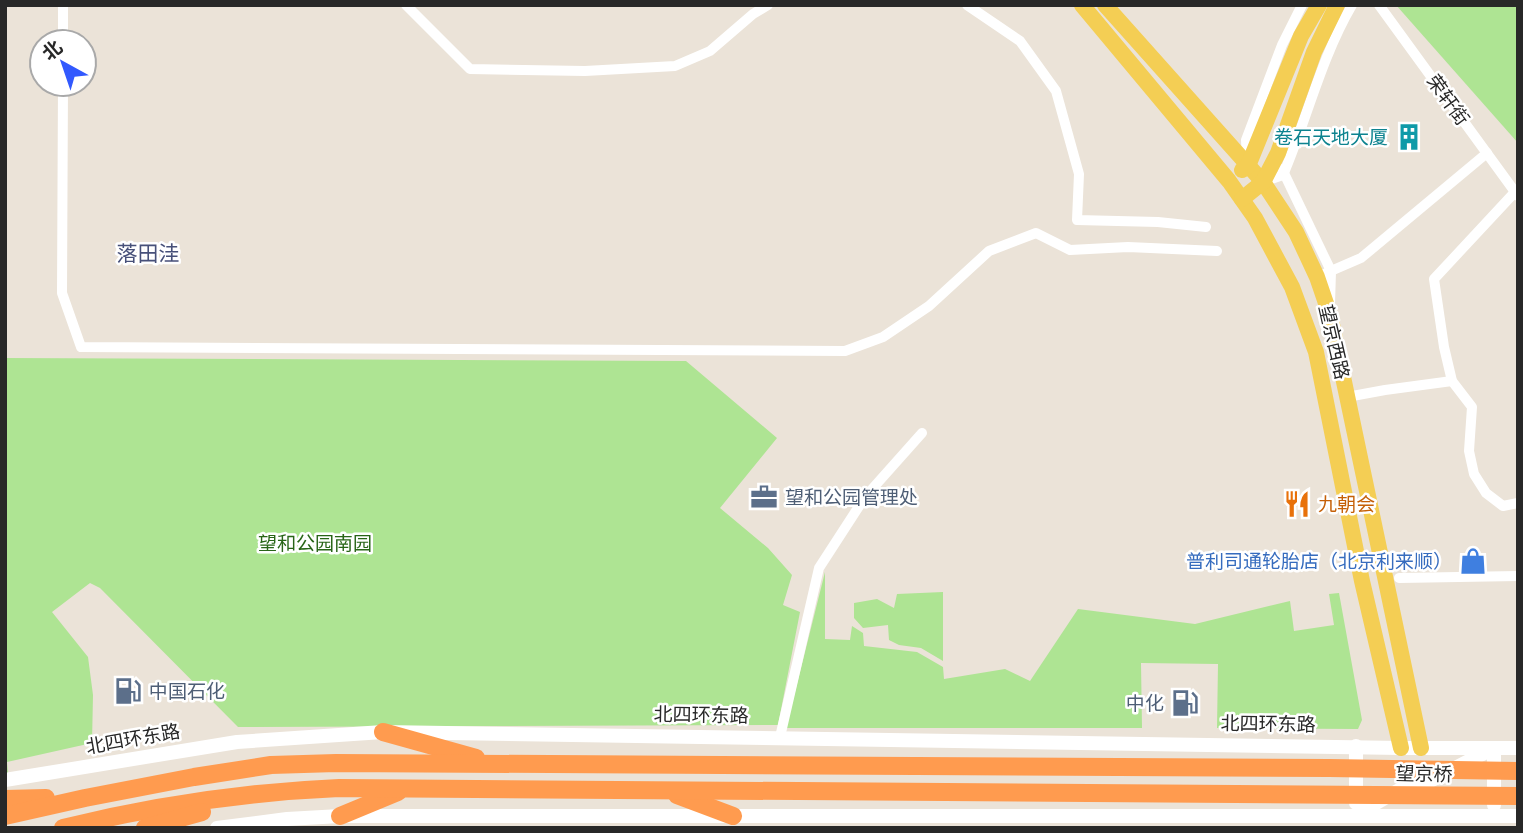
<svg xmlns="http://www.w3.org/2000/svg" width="1523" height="833" font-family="'Space Grotesk','Noto Sans SC',sans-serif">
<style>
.green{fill:#aee493}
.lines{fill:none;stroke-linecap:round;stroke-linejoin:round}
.street{stroke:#fff;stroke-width:10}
.secondary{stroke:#fff;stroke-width:14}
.primary{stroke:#f4ce54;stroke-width:16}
.highway{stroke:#ff9b4f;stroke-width:18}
.labels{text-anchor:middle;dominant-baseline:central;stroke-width:5;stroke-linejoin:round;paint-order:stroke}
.street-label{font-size:19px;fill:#282828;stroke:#fff}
.culture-label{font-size:19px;fill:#0d838f;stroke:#fff;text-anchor:end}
.service-label{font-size:19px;fill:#4e5e75;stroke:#fff;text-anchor:start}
.food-label{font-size:19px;fill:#c56008;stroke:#fff;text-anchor:start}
.park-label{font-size:19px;fill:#286517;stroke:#fff}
.shop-label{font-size:19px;fill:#366cbe;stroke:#fff;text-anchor:end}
.neighbourhood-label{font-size:21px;fill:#475079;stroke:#fff}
</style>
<rect width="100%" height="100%" fill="#ebe3d8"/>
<g class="green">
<polygon points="1396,5 1518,5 1518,143"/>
<polygon points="5,358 686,361 777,438 720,508 768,548 792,575 783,605 800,612 778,725 238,727 100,588 90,583 52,612 88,657 93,695 92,743 7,762 8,773 5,773"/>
<polygon points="825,572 825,639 850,640 852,626 863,633 864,646 917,652 943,667 944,679 1005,669 1030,681 1078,609 1195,624 1290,601 1294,631 1334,625 1329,594 1339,593 1362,720 1358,729 1217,728 1218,664 1141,663 1142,728 786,728"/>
<polygon points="943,592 943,661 921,648 899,645 889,640 888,625 863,628 854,618 854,603 877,599 894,608 897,594"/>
</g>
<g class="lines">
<g class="street">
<polyline points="63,5 63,42"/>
<polyline points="406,5 470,69 585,71 675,66 710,51 753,14 768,5"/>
<polyline points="967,5 1020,41 1056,91 1079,174 1077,220 1158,222 1206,227"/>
<polyline points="1379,5 1518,196"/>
<polyline points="63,84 62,293 81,347 845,351 883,337 929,306 989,251 1036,233 1070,250 1128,247 1217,251"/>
<polyline points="1247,161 1246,140 1282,45 1302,5"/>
<polyline points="1282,169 1331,271 1330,304"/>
<path d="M1263 182 1283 175C1307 119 1321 58 1352 5"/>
<polyline points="1515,192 1434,279 1444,347 1452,381 1472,407 1469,451 1474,474 1486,493 1503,506 1518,503"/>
<polyline points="1317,277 1361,258 1487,153"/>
<polyline points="1347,397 1385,390 1452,381"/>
<polyline points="1399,578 1518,576"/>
<polyline points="780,737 819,568 865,497 922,433"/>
</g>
<g class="secondary">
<polyline points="5,780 237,742 383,732 1401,748 1518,748"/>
<polyline points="1356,803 1356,746"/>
<polyline points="1357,814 1413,782 1428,782 1494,748 1494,805"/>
<polyline points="217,828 287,819 340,816 1518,816"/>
</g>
<g class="primary">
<polyline points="1082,5 1229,181 1255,218 1292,287 1316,352 1362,581 1401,748"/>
<polyline points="1105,5 1263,182 1296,232 1317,277 1330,315 1421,748"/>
<polyline points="1242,170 1248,166 1301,36 1319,5"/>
<polyline points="1242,199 1263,182 1278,153 1314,52 1337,5"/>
</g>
<g class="highway">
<polyline points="383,732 476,758"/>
<polyline points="677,795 733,816"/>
<polyline points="5,799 46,798"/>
<polyline points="5,816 85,798 194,777 271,765 336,763 1329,768 1518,771"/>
<polyline points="340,816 398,792"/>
<path d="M63 828C153 806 246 792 339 788L1518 796"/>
<polyline points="145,828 202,812"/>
</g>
</g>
<defs>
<symbol id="building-bare" viewBox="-9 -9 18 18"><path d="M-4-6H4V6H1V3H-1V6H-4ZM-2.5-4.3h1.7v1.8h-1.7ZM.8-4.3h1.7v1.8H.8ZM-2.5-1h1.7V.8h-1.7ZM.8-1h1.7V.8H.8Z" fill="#0f9aa8" stroke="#fff" stroke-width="2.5" paint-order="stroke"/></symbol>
<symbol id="office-bare" viewBox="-9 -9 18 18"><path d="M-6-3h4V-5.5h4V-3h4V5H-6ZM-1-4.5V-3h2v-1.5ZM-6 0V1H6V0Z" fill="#5c6f8a" stroke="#fff" stroke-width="2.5" paint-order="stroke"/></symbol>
<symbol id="restaurant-bare" viewBox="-9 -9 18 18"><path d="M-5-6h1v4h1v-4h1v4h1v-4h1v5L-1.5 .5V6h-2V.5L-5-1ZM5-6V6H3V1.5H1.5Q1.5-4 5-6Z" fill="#e8710a" stroke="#fff" stroke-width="2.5" paint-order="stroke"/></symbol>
<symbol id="shop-bare" viewBox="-9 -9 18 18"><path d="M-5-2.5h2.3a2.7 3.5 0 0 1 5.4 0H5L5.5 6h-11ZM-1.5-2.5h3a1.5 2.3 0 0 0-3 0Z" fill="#3f7fe0" stroke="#fff" stroke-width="2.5" paint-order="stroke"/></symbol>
<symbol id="fuel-bare" viewBox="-9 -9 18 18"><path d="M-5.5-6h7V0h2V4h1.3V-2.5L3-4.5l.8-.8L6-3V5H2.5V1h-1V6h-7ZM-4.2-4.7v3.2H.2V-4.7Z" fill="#5c6f8a" stroke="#fff" stroke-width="2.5" paint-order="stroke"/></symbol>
</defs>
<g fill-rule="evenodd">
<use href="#building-bare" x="1390" y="118" width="38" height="38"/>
<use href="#office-bare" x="745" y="478" width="38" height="38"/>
<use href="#restaurant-bare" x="1278" y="485" width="38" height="38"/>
<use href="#shop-bare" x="1454" y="542" width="38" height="38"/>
<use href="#fuel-bare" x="109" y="672" width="38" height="38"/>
<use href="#fuel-bare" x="1166" y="684" width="38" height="38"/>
</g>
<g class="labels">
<g class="street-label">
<text transform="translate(1448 100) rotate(54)">荣轩街</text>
<text transform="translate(1334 342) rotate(77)">望京西路</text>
<text transform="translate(701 715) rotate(1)">北四环东路</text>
<text transform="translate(1268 724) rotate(1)">北四环东路</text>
<text transform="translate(133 739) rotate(-10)">北四环东路</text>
<text transform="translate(1424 774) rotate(1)">望京桥</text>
</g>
<g class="culture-label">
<text x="1388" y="137">卷石天地大厦</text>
</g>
<g class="service-label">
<text x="785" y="497">望和公园管理处</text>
<text x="149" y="691">中国石化</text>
<text x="1164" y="703" text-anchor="end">中化</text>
</g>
<g class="food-label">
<text x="1318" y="504">九朝会</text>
</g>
<g class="park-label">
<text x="315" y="543">望和公园南园</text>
</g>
<g class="shop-label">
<text x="1452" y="561">普利司通轮胎店（北京利来顺）</text>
</g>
<g class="neighbourhood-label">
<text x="148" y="253">落田洼</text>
</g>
</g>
<rect width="1523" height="833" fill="none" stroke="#282828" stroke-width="14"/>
<g transform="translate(63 63) rotate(320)"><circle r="33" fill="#ffffff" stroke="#a9a9a9" stroke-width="2"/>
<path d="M0-5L12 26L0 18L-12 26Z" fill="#3259fe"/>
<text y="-10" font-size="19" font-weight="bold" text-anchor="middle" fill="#282828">北</text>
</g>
</svg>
